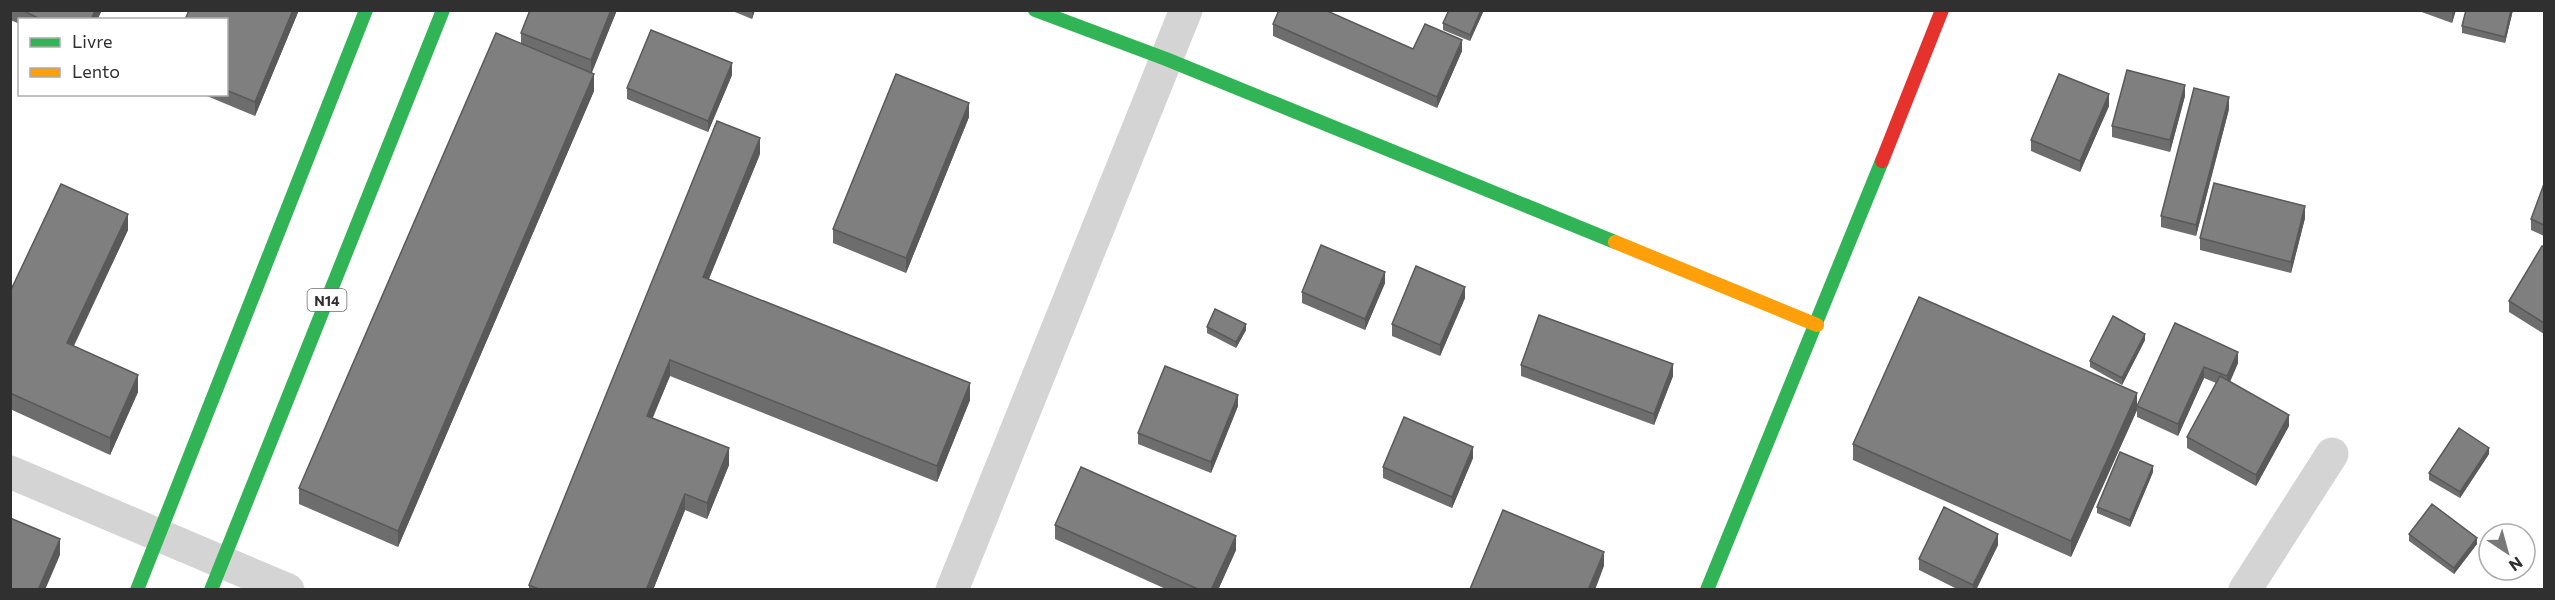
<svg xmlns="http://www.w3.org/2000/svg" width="2555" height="600" font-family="Commissioner,sans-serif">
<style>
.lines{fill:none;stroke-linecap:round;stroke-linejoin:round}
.street{stroke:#d4d4d4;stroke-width:33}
.fast{stroke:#30b455;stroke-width:14}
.slow{stroke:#ff9f0a;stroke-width:14}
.jam{stroke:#e5322d;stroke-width:14}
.wall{fill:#6d6d6d}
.shaded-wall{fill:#595959}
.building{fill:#7f7f7f;stroke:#595959;stroke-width:1.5}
.labels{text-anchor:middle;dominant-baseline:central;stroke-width:6;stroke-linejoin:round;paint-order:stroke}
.shield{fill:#fff;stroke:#6e6e6e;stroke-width:1.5}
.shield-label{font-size:14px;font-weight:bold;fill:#303030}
</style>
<rect width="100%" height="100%" fill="#fff"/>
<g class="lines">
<g class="street">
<polyline points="10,472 288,590"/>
<polyline points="952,590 1186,10"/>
<polyline points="2245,590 2332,454"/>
</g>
<g class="fast">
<polyline points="1035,10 1166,59 1615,242"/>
<polyline points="137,590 366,10"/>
<polyline points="211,590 443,10"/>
<polyline points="1707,590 1882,161"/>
</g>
<polyline class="slow" points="1615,242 1817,325"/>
<polyline class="jam" points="1882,161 1942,10"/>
</g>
<g class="wall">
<polygon points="10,10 102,10 97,20 20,20 20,24 10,20"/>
<polygon points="189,10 299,10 255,116 202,94 226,94 226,20"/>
<polygon points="530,10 617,10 591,73 594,91 398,547 299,504 299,488 521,43 521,33"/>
<polygon points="730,10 755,10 752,19"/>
<polygon points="1484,10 1470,41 1443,30 1443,23"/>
<polygon points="2416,10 2456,10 2452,23"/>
<polygon points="2466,10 2513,10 2505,43 2462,33 2462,26"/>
<polygon points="1273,24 1413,49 1462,51 1437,108 1273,36"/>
<polygon points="732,75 708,132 627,99 627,88"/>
<polygon points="2185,96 2170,152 2112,137 2112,126"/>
<polygon points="2109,106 2080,172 2031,151 2031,140"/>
<polygon points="2229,109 2196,236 2161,227 2161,216"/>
<polygon points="969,117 906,273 833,243 833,229"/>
<polygon points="760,154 709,279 970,400 937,482 670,376 652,418 729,465 707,519 685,510 653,590 529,590 529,585"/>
<polygon points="2544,184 2544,236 2531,230 2531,219"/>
<polygon points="2305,218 2291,273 2200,250 2200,238"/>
<polygon points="128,230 74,346 138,392 110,455 10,409 10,292"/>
<polygon points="2544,247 2544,334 2509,312 2509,301"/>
<polygon points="1385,283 1365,330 1302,303 1302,292"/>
<polygon points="1465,298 1440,356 1392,336 1392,324"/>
<polygon points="2175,323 2238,363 2230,382 2289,426 2256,486 2187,448 2187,437 2216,383 2204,378 2178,436 2137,417 2137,410 2071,557 1853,460 1853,444 2137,406"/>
<polygon points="1207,327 1246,330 1236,348 1207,333"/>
<polygon points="2145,340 2122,385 2090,367 2090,361"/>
<polygon points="1521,365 1673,376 1654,425 1521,376"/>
<polygon points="1238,406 1211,473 1138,444 1138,433"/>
<polygon points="2489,454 2460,498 2429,480 2429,473"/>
<polygon points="1473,458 1452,508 1383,478 1383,467"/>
<polygon points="2153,472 2130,527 2097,513 2097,507"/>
<polygon points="1055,525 1236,550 1218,590 1168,590 1055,539"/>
<polygon points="2409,534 2477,544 2454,574 2409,541"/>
<polygon points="1998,545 1976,590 1959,590 1919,570 1919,559"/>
</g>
<g class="shaded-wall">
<polygon points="95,10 102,10 97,20 91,20"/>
<polygon points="293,10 299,10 255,116 255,102"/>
<polygon points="611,10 617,10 591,75 591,60"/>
<polygon points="752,10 755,10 752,19"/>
<polygon points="1481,10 1484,10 1470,41 1470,35"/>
<polygon points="2453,10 2456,10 2452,23 2452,12"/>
<polygon points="2511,10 2513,10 2505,43 2505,37"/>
<polygon points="1462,40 1462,51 1437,108 1437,97"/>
<polygon points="732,63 732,75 708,132 708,121"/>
<polygon points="594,74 594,91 398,547 398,531"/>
<polygon points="2185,85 2185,96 2170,152 2170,140"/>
<polygon points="2109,94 2109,106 2080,172 2080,161"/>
<polygon points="2229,97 2229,109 2196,236 2196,225"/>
<polygon points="969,103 969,117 906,273 906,258"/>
<polygon points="760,138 760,154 703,293 703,277"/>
<polygon points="2305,206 2305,218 2291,273 2291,262"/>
<polygon points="128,214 128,230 67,359 67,343"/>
<polygon points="1385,272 1385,283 1365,330 1365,319"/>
<polygon points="1465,287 1465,298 1440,356 1440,345"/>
<polygon points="1246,324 1246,330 1236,348 1236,342"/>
<polygon points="2145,334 2145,340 2122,385 2122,378"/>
<polygon points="2238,352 2238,363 2227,388 2227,376"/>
<polygon points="670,360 670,376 647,432 647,416"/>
<polygon points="1673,364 1673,376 1654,425 1654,414"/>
<polygon points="2204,367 2204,378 2178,436 2178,424"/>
<polygon points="138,375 138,392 110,455 110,438"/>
<polygon points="970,383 970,400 937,482 937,466"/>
<polygon points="2137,393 2137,410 2071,557 2071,541"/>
<polygon points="1238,395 1238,406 1211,473 1211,462"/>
<polygon points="2289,415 2289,426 2256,486 2256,475"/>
<polygon points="1473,447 1473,458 1452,508 1452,497"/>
<polygon points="729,448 729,465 707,519 707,503"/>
<polygon points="2489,448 2489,454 2460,498 2460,492"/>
<polygon points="2153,466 2153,472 2130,527 2130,520"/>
<polygon points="685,494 685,510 653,590 646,590"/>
<polygon points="1998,534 1998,545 1976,590 1973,590 1973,585"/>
<polygon points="1236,536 1236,550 1218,590 1211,590"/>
<polygon points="2477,538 2477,544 2454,574 2454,568"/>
<polygon points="60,539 60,555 45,590 38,590"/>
<polygon points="1604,552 1604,566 1595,590 1588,590"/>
</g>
<g class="building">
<polygon points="22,10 95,10 91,20 42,20"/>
<polygon points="189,10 293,10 255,102 226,90 226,20 185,20"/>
<polygon points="530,10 611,10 591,60 521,33"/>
<polygon points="1279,10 1325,10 1413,49 1425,24 1462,40 1437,97 1273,24"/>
<polygon points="1449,10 1481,10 1470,35 1443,23"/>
<polygon points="2466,10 2511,10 2505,37 2462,26"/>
<polygon points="651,30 732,63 708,121 627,88"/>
<polygon points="496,33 594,74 398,531 299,488"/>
<polygon points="2127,70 2185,85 2170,140 2112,126"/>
<polygon points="896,74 969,103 906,258 833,229"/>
<polygon points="2059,74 2109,94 2080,161 2031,140"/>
<polygon points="2194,88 2229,97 2196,225 2161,216"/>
<polygon points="717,121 760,138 703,277 970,383 937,466 670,360 647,416 729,448 707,503 685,494 646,590 541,590 529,585"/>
<polygon points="2214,183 2305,206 2291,262 2200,238"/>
<polygon points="61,184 128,214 67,343 138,375 110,438 10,393 10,292"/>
<polygon points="2544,184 2544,225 2531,219"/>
<polygon points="1321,245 1385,272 1365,319 1302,292"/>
<polygon points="2542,246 2544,247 2544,323 2509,301"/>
<polygon points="1416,266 1465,287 1440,345 1392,324"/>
<polygon points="1919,297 2137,393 2071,541 1853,444"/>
<polygon points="1215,309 1246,324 1236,342 1207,327"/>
<polygon points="1539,315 1673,364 1654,414 1521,365"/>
<polygon points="2113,316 2145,334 2122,378 2090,361"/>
<polygon points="2175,323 2238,352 2227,376 2204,367 2178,424 2137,406"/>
<polygon points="1165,366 1238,395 1211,462 1138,433"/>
<polygon points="2220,376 2289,415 2256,475 2187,437"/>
<polygon points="1404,417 1473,447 1452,497 1383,467"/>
<polygon points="2459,428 2489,448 2460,492 2429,473"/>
<polygon points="2120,452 2153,466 2130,520 2097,507"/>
<polygon points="1081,467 1236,536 1211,590 1200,590 1055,525"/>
<polygon points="2432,504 2477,538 2454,568 2409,534"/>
<polygon points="1944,507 1998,534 1973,585 1919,559"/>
<polygon points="1503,510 1604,552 1588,590 1470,589"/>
<polygon points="10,518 60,539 38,590 10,590"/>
</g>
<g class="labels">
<rect class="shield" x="307.5" y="289" width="39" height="22" rx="4.5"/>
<g class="shield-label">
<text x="327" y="300">N14</text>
</g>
</g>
<rect width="2555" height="600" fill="none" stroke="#303030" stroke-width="24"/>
<rect x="18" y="18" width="210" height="78" fill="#ffffff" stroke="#acacac" stroke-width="1.5"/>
<rect x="30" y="38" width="30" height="9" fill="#30b455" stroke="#acacac" stroke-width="1.5"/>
<text x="72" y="48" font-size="18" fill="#303030">Livre</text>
<rect x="30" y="68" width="30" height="9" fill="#ff9f0a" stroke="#acacac" stroke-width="1.5"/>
<text x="72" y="78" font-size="18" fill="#303030">Lento</text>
<g transform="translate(2507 552) rotate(144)"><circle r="28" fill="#ffffff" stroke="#acacac" stroke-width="1.5"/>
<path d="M0-4.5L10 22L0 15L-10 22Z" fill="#787878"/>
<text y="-9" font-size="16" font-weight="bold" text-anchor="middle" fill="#303030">N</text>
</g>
</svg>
